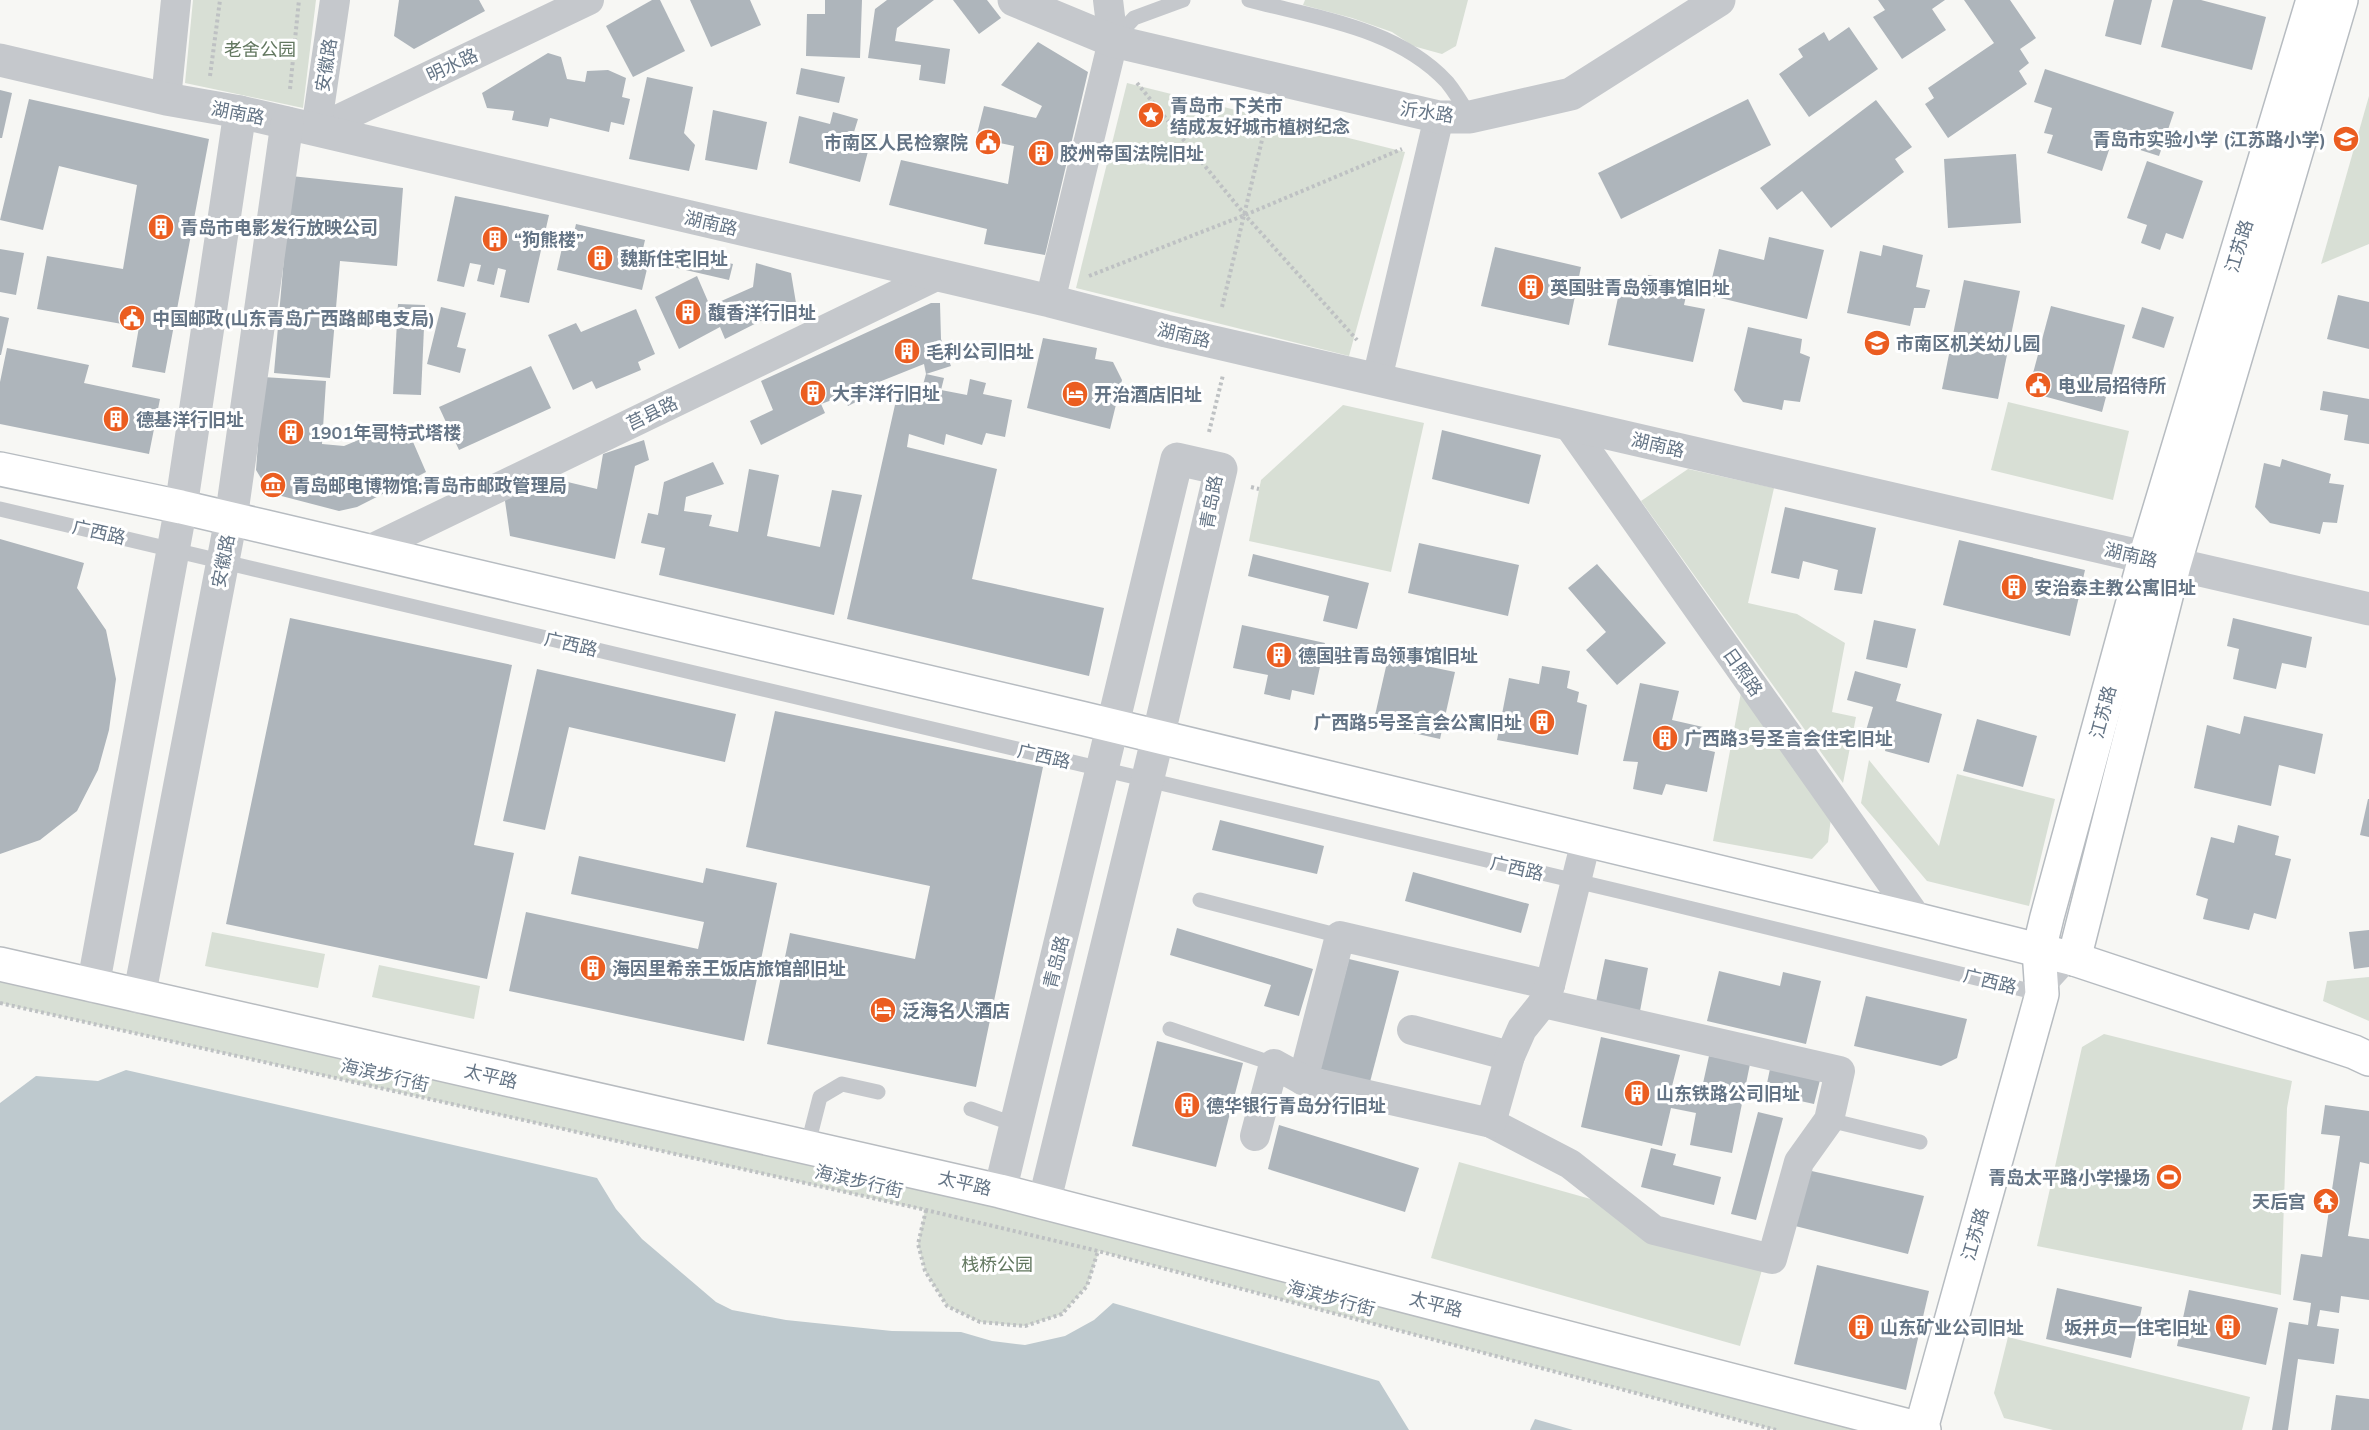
<svg xmlns="http://www.w3.org/2000/svg" width="2369" height="1430" font-family="Mulish,'Noto Sans SC',sans-serif">
<style>
.green{fill:#d8dfd5}
.water{fill:#bec9ce}
.building{fill:#aeb5bb}
.lines{fill:none;stroke-linecap:round;stroke-linejoin:round}
.secondary-casing{stroke:#b7bcc1;stroke-width:36}
.primary-casing{stroke:#b8bcc0;stroke-width:36}
.path{stroke:#bec1c3;stroke-width:4;stroke-dasharray:3 3;stroke-linecap:butt}
.service{stroke:#c5c8cc;stroke-width:15}
.minor{stroke:#c5c8cc;stroke-width:30}
.tertiary{stroke:#c5c8cc;stroke-width:33}
.secondary{stroke:#fff;stroke-width:33}
.primary{stroke:#fff;stroke-width:33}
.labels{text-anchor:middle;dominant-baseline:central;stroke-width:6;stroke-linejoin:round;paint-order:stroke}
.park-label{font-size:18px;fill:#637860;stroke:#fff}
.street-label{font-size:18px;fill:#657586;stroke:#fff}
.poi-label{font-size:18px;font-weight:bold;fill:#657586;stroke:#fff;text-anchor:start}
</style>
<rect width="100%" height="100%" fill="#f7f7f4"/>
<g class="green">
<polygon points="193,0 316,0 303,108 185,83"/>
<polygon points="1305,0 1468,0 1456,46 1442,54 1413,46 1392,32 1352,18 1303,5"/>
<polygon points="1127,83 1405,152 1349,356 1076,288"/>
<polygon points="2369,96 2369,244 2321,264"/>
<polygon points="2008,402 2129,431 2113,500 1991,470"/>
<polygon points="1343,405 1424,423 1391,572 1249,541 1261,480"/>
<polygon points="1688,469 1774,488 1748,603 1797,614 1845,643 1832,712 1856,717 1843,783 1641,501"/>
<polygon points="1742,687 1831,818 1828,842 1812,859 1713,841"/>
<polygon points="1869,760 1939,846 1957,774 2055,799 2029,906 1927,881 1861,803"/>
<polygon points="212,932 325,954 318,988 205,966"/>
<polygon points="379,965 480,986 474,1019 372,997"/>
<polygon points="2369,977 2369,1021 2323,1001 2327,981"/>
<polygon points="0,980 947,1188 1876,1430 1776,1430 1099,1251 1087,1286 1062,1314 1025,1326 980,1322 947,1306 925,1271 918,1244 925,1210 0,1003"/>
<polygon points="2104,1034 2292,1081 2287,1108 2281,1295 2037,1246 2082,1047"/>
<polygon points="1459,1162 1768,1249 1740,1346 1431,1258"/>
<polygon points="2008,1337 2250,1397 2242,1430 2053,1430 2004,1418 1994,1393"/>
</g>
<g class="water">
<polygon points="126,1070 597,1178 616,1209 642,1239 716,1302 732,1310 786,1320 892,1331 961,1332 992,1341 1025,1345 1065,1336 1094,1320 1113,1303 1379,1381 1409,1430 0,1430 0,1103 36,1076 98,1081"/>
<polygon points="1535,1419 1573,1430 1530,1430"/>
</g>
<g class="building">
<polygon points="399,0 479,0 485,11 414,49 394,36"/>
<polygon points="652,0 660,0 685,51 633,77 606,26"/>
<polygon points="690,0 750,0 761,25 711,47"/>
<polygon points="825,0 862,0 860,58 806,56 807,14 825,14"/>
<polygon points="887,0 934,0 897,28 895,41 950,49 945,84 919,80 921,65 868,58 875,9"/>
<polygon points="953,0 987,0 1001,18 979,34"/>
<polygon points="1878,0 1945,0 1932,9 1946,30 1902,59 1873,17 1885,10"/>
<polygon points="1964,0 2010,0 2036,38 2020,49 2029,63 2019,71 2027,84 1948,138 1925,104 1934,98 1928,88 1994,43"/>
<polygon points="2114,0 2152,0 2141,45 2105,36"/>
<polygon points="2173,0 2201,0 2266,17 2252,70 2161,47"/>
<polygon points="1849,27 1878,69 1809,117 1779,74 1803,57 1798,49 1824,32 1829,41"/>
<polygon points="1038,42 1088,72 1045,255 984,244 987,229 889,205 901,160 1008,184 1014,146 976,138 984,106 1036,118 1042,106 1001,85"/>
<polygon points="548,53 561,57 567,79 585,82 587,71 608,70 626,78 622,97 630,99 624,125 611,122 609,132 550,118 548,127 512,120 514,111 487,108 482,93"/>
<polygon points="801,68 845,77 839,103 796,94"/>
<polygon points="2045,69 2174,112 2159,156 2112,141 2102,171 2047,153 2053,135 2044,133 2052,108 2034,102"/>
<polygon points="647,77 693,87 684,133 695,145 689,171 629,159"/>
<polygon points="0,90 12,93 2,138 0,138"/>
<polygon points="29,99 209,139 165,373 132,367 139,327 37,309 47,256 123,269 137,185 59,166 43,230 0,220"/>
<polygon points="1748,99 1771,145 1621,219 1598,173"/>
<polygon points="1876,100 1912,147 1895,159 1904,172 1831,228 1802,191 1777,210 1760,188"/>
<polygon points="713,110 767,122 757,170 705,160"/>
<polygon points="833,112 858,119 854,132 872,136 860,182 789,163 799,116 830,124"/>
<polygon points="2016,154 2021,223 1948,228 1944,159"/>
<polygon points="2147,161 2203,181 2183,239 2166,233 2160,250 2141,243 2147,225 2127,218"/>
<polygon points="291,176 403,188 397,266 340,261 330,378 274,373"/>
<polygon points="455,196 549,215 529,303 500,297 506,270 498,268 494,285 477,281 481,265 470,263 464,287 437,281"/>
<polygon points="576,224 645,240 639,266 647,269 642,290 557,270 562,248 570,250"/>
<polygon points="1769,237 1824,250 1807,319 1708,295 1719,249 1764,260"/>
<polygon points="1883,245 1923,255 1916,287 1930,290 1925,308 1914,308 1910,326 1847,313 1860,251 1881,256"/>
<polygon points="1495,247 1581,267 1569,325 1481,306"/>
<polygon points="0,249 24,253 16,295 0,292"/>
<polygon points="668,249 733,264 729,280 664,265"/>
<polygon points="756,263 791,273 796,303 725,339 720,327 679,349 655,297 697,276 710,306 753,287"/>
<polygon points="1648,275 1689,283 1684,305 1705,309 1693,362 1608,345 1620,288 1644,294"/>
<polygon points="1964,280 2020,291 1998,399 1942,389"/>
<polygon points="2338,295 2369,302 2369,349 2327,339"/>
<polygon points="931,303 940,303 941,339 951,366 926,374 924,364 859,390 862,399 848,406 843,396 821,404 825,413 761,445 750,421 773,410 761,381"/>
<polygon points="398,304 425,305 421,395 393,394"/>
<polygon points="2051,306 2125,325 2102,412 2028,392"/>
<polygon points="441,307 466,313 457,347 466,349 460,373 427,364"/>
<polygon points="2142,307 2174,317 2164,348 2132,338"/>
<polygon points="636,309 655,354 638,362 641,370 596,389 592,381 573,390 548,335 576,323 581,332"/>
<polygon points="0,316 9,318 1,355 0,355"/>
<polygon points="1748,327 1802,339 1800,353 1810,357 1800,402 1784,400 1782,410 1743,402 1734,390"/>
<polygon points="1043,338 1097,348 1095,359 1113,362 1122,380 1110,429 1027,408"/>
<polygon points="7,348 89,365 84,383 160,399 149,454 0,424 0,382"/>
<polygon points="531,366 551,408 459,450 439,407"/>
<polygon points="926,374 944,378 941,390 967,395 970,379 986,383 983,394 1012,400 1005,437 986,433 982,445 946,434 944,445 909,434 907,447 997,469 972,579 1104,608 1089,676 847,619 899,387 921,392"/>
<polygon points="263,377 326,381 322,444 344,446 404,421 426,472 357,507 339,511 270,493 256,470"/>
<polygon points="2323,391 2369,399 2369,444 2344,440 2348,415 2320,410"/>
<polygon points="1442,430 1541,455 1529,504 1432,479"/>
<polygon points="644,440 649,460 635,466 615,559 510,536 504,494 555,479 597,489 603,454"/>
<polygon points="2282,459 2331,474 2329,483 2344,485 2337,523 2323,522 2320,534 2270,523 2255,507 2264,463 2280,467"/>
<polygon points="713,462 724,484 686,497 684,511 712,515 709,526 738,532 749,469 779,475 767,536 820,547 832,490 862,495 834,615 659,575 665,548 641,543 648,513 658,515 664,482"/>
<polygon points="1785,507 1876,528 1862,594 1834,590 1838,570 1803,561 1799,579 1771,573"/>
<polygon points="0,539 84,563 77,588 106,630 116,679 109,730 98,770 77,811 40,840 0,854"/>
<polygon points="1959,540 2085,570 2070,636 1943,605"/>
<polygon points="1419,543 1519,565 1508,616 1408,593"/>
<polygon points="1253,554 1369,583 1357,629 1323,621 1329,596 1248,576"/>
<polygon points="1597,564 1666,643 1617,685 1586,650 1606,632 1568,588"/>
<polygon points="290,618 512,665 474,845 514,853 487,979 226,924"/>
<polygon points="2233,618 2312,637 2306,668 2282,663 2276,689 2233,679 2239,649 2227,646"/>
<polygon points="1874,620 1916,629 1907,668 1866,659"/>
<polygon points="1242,625 1325,643 1314,695 1292,690 1290,700 1264,694 1268,675 1233,668"/>
<polygon points="1388,658 1455,672 1440,739 1373,724"/>
<polygon points="1542,666 1570,671 1567,688 1579,692 1577,702 1587,705 1578,755 1497,740 1509,678 1539,684"/>
<polygon points="537,669 736,714 725,762 569,727 545,830 503,821"/>
<polygon points="1855,671 1901,684 1896,701 1942,714 1929,763 1885,751 1887,740 1865,734 1873,707 1847,700"/>
<polygon points="1640,683 1679,691 1672,720 1703,727 1699,748 1715,752 1707,792 1666,784 1662,795 1633,789 1638,762 1623,761"/>
<polygon points="775,711 1043,767 976,1087 767,1044 790,933 915,959 930,886 746,847"/>
<polygon points="2244,716 2323,734 2315,774 2279,765 2271,806 2194,788 2207,725 2240,734"/>
<polygon points="1977,719 2037,736 2023,787 1963,771"/>
<polygon points="2368,799 2369,799 2369,837 2360,835"/>
<polygon points="1220,820 1324,846 1317,874 1212,850"/>
<polygon points="2238,825 2279,836 2275,855 2291,859 2276,919 2254,913 2249,930 2203,919 2208,899 2196,895 2211,837 2234,843"/>
<polygon points="579,856 703,883 706,868 777,883 744,1041 509,991 526,912 698,949 704,922 571,894"/>
<polygon points="1413,872 1529,904 1521,933 1405,901"/>
<polygon points="1177,928 1313,969 1299,1016 1264,1006 1271,985 1170,955"/>
<polygon points="2369,930 2369,967 2354,969 2349,932"/>
<polygon points="1349,959 1399,971 1370,1082 1320,1069"/>
<polygon points="1605,959 1648,968 1640,1011 1596,1002"/>
<polygon points="1719,971 1780,986 1783,972 1821,981 1806,1044 1707,1021"/>
<polygon points="1866,996 1967,1019 1957,1058 1941,1066 1854,1046"/>
<polygon points="1601,1037 1680,1055 1671,1090 1700,1097 1709,1056 1750,1064 1732,1153 1690,1145 1696,1113 1671,1108 1662,1146 1581,1127"/>
<polygon points="1157,1041 1243,1063 1216,1167 1132,1146"/>
<polygon points="1771,1064 1821,1076 1814,1104 1765,1093"/>
<polygon points="2325,1105 2369,1111 2369,1164 2360,1162 2348,1236 2369,1239 2369,1300 2341,1296 2339,1313 2320,1310 2317,1326 2339,1329 2334,1364 2298,1359 2288,1430 2272,1430 2289,1322 2308,1325 2311,1303 2293,1300 2301,1254 2322,1257 2340,1136 2321,1134"/>
<polygon points="1758,1112 1783,1118 1756,1220 1731,1214"/>
<polygon points="1279,1125 1419,1168 1405,1212 1268,1169"/>
<polygon points="1651,1148 1676,1154 1673,1165 1721,1177 1714,1205 1641,1187"/>
<polygon points="1807,1170 1924,1196 1908,1254 1795,1226"/>
<polygon points="1817,1265 1929,1291 1906,1390 1794,1364"/>
<polygon points="2057,1288 2142,1307 2131,1358 2046,1339"/>
<polygon points="2189,1290 2278,1308 2266,1365 2177,1346"/>
<polygon points="2336,1395 2369,1399 2369,1430 2331,1430"/>
</g>
<g class="lines">
<defs>
<g id="secondary">
<polyline points="0,469 181,507 1085,719 1918,920 2074,959 2354,1052 2369,1059"/>
<polyline points="2074,959 2174,565 2341,0"/>
<polyline points="1921,1429 2042,994 2039,950 2047,917 2145,558 2313,0"/>
</g>
<polyline id="primary" points="0,964 1000,1191 1924,1430"/>
</defs>
<use href="#secondary" class="secondary-casing"/>
<use href="#primary" class="primary-casing"/>
<g class="path">
<polyline points="210,76 220,0"/>
<polyline points="1137,83 1245,215 1357,340"/>
<polyline points="290,89 299,0"/>
<polyline points="1089,276 1245,215 1402,149"/>
<polyline points="1222,307 1268,115"/>
<polyline points="1209,432 1223,375"/>
<polyline points="1251,487 1259,489"/>
<polyline points="0,1003 926,1210 1098,1251 1776,1430"/>
<polyline points="926,1210 918,1244 925,1271 947,1306 980,1322 1025,1326 1062,1314 1087,1286 1098,1251"/>
</g>
<g class="service">
<path d="M1249 0C1317 18 1397 28 1447 82 1456 93 1463 105 1470 117"/>
<polyline points="1113,41 1134,18 1183,0"/>
<polyline points="0,509 1631,894 2042,994 2074,959"/>
<polyline points="1200,900 1340,936"/>
<polyline points="1170,1029 1274,1064"/>
<polyline points="971,1109 1016,1125"/>
<polyline points="1829,1120 1920,1142"/>
<polyline points="799,1141 809,1140 820,1097 842,1084 878,1092"/>
</g>
<g class="minor">
<polyline points="166,99 176,0"/>
<polyline points="316,130 589,0"/>
<polyline points="316,130 335,0"/>
<polyline points="1050,301 1113,41 1108,0"/>
<polyline points="1377,379 1439,117"/>
<polyline points="1568,424 1918,920"/>
<polyline points="367,551 936,276"/>
<polyline points="1412,1030 1510,1056"/>
<polyline points="1303,1080 1340,936 1550,985"/>
<polyline points="1491,1123 1570,1164 1654,1230 1772,1259 1799,1162 1829,1120 1840,1071 1543,1003"/>
<polyline points="1255,1136 1274,1064 1303,1080 1491,1123 1510,1056 1522,1029 1543,1003 1550,985 1586,841"/>
</g>
<g class="tertiary">
<polyline points="1014,0 1113,41 1439,117 1470,117 1571,94 1719,0"/>
<polyline points="0,60 166,99 240,112 1050,301 1166,331 2369,609"/>
<polyline points="93,986 181,507 240,112"/>
<polyline points="139,997 231,519 287,123"/>
<polyline points="1000,1191 1177,459 1221,469 1163,716 1044,1203"/>
</g>
<use href="#secondary" class="secondary"/>
<use href="#primary" class="primary"/>
</g>
<defs>
<symbol id="sight-disc" viewBox="-11 -11 22 22"><circle r="9.5" fill="#eb5d20" stroke="#fff"/><path d="M0-6L1.8-2.2L6-1.7L2.9 1.2L3.7 5.4L0 3.3L-3.7 5.4L-2.9 1.2L-6-1.7L-1.8-2.2Z" fill="#fff"/></symbol>
<symbol id="school-disc" viewBox="-11 -11 22 22"><circle r="9.5" fill="#eb5d20" stroke="#fff"/><path d="M0-5L7-2L0 1L-7-2ZM-4 1L0 2.5L4 1V4Q0 6-4 4Z" fill="#fff"/></symbol>
<symbol id="civic-disc" viewBox="-11 -11 22 22"><circle r="9.5" fill="#eb5d20" stroke="#fff"/><path d="M-.6-6.5H3V-4.5H.6V-3L4-1V1h2V6H-6V1h2V-1L-.6-3ZM-1.2 2.5V6h2.4V2.5Z" fill="#fff"/></symbol>
<symbol id="building-disc" viewBox="-11 -11 22 22"><circle r="9.5" fill="#eb5d20" stroke="#fff"/><path d="M-4-6H4V6H1V3H-1V6H-4ZM-2.5-4.3h1.7v1.8h-1.7ZM.8-4.3h1.7v1.8H.8ZM-2.5-1h1.7V.8h-1.7ZM.8-1h1.7V.8H.8Z" fill="#fff"/></symbol>
<symbol id="hotel-disc" viewBox="-11 -11 22 22"><circle r="9.5" fill="#eb5d20" stroke="#fff"/><path d="M-6-4.5h1.5V1H6V5H4.5V3h-9V5H-6ZM-4 0a1.8 1.8 0 1 1 3.6 0ZM.5 0V-2.5h3Q6-2.5 6 0Z" fill="#fff"/></symbol>
<symbol id="museum-disc" viewBox="-11 -11 22 22"><circle r="9.5" fill="#eb5d20" stroke="#fff"/><path d="M0-6L6-3V-2H-6V-3ZM-5-1h2V3h-2ZM-1-1h2V3h-2ZM3-1h2V3H3ZM-6 4H6V6H-6Z" fill="#fff"/></symbol>
<symbol id="stadium-disc" viewBox="-11 -11 22 22"><circle r="9.5" fill="#eb5d20" stroke="#fff"/><path d="M0-5a6.5 5 0 1 0 0 10a6.5 5 0 1 0 0-10ZM-3.5-1.8h7v3.6h-7Z" fill="#fff"/></symbol>
<symbol id="temple-disc" viewBox="-11 -11 22 22"><circle r="9.5" fill="#eb5d20" stroke="#fff"/><path d="M0-6L5-2H3V0L6.5 2.5H4V6H1.5V3h-3V6H-4V2.5H-6.5L-3 0V-2H-5Z" fill="#fff"/></symbol>
</defs>
<g fill-rule="evenodd">
<use href="#sight-disc" x="1136" y="100" width="30" height="30"/>
<use href="#school-disc" x="2331" y="124" width="30" height="30"/>
<use href="#civic-disc" x="973" y="127" width="30" height="30"/>
<use href="#building-disc" x="1026" y="138" width="30" height="30"/>
<use href="#building-disc" x="146" y="212" width="30" height="30"/>
<use href="#building-disc" x="480" y="224" width="30" height="30"/>
<use href="#building-disc" x="585" y="243" width="30" height="30"/>
<use href="#building-disc" x="1516" y="272" width="30" height="30"/>
<use href="#building-disc" x="673" y="297" width="30" height="30"/>
<use href="#civic-disc" x="117" y="303" width="30" height="30"/>
<use href="#school-disc" x="1862" y="328" width="30" height="30"/>
<use href="#building-disc" x="892" y="336" width="30" height="30"/>
<use href="#civic-disc" x="2023" y="370" width="30" height="30"/>
<use href="#building-disc" x="798" y="378" width="30" height="30"/>
<use href="#hotel-disc" x="1060" y="379" width="30" height="30"/>
<use href="#building-disc" x="101" y="404" width="30" height="30"/>
<use href="#building-disc" x="276" y="417" width="30" height="30"/>
<use href="#museum-disc" x="258" y="470" width="30" height="30"/>
<use href="#building-disc" x="1999" y="572" width="30" height="30"/>
<use href="#building-disc" x="1264" y="640" width="30" height="30"/>
<use href="#building-disc" x="1527" y="707" width="30" height="30"/>
<use href="#building-disc" x="1650" y="723" width="30" height="30"/>
<use href="#building-disc" x="578" y="953" width="30" height="30"/>
<use href="#hotel-disc" x="868" y="995" width="30" height="30"/>
<use href="#building-disc" x="1622" y="1078" width="30" height="30"/>
<use href="#building-disc" x="1172" y="1090" width="30" height="30"/>
<use href="#stadium-disc" x="2154" y="1162" width="30" height="30"/>
<use href="#temple-disc" x="2311" y="1186" width="30" height="30"/>
<use href="#building-disc" x="1846" y="1312" width="30" height="30"/>
<use href="#building-disc" x="2213" y="1312" width="30" height="30"/>
</g>
<g class="labels">
<g class="park-label">
<text x="260" y="49">老舍公园</text>
<text x="997" y="1264">栈桥公园</text>
</g>
<g class="street-label">
<text transform="translate(326 65) rotate(-81)">安徽路</text>
<text transform="translate(452 65) rotate(-25)">明水路</text>
<text transform="translate(1427 112) rotate(8)">沂水路</text>
<text transform="translate(238 113) rotate(11)">湖南路</text>
<text transform="translate(711 223) rotate(13)">湖南路</text>
<text transform="translate(2239 246) rotate(-73)">江苏路</text>
<text transform="translate(1184 335) rotate(13)">湖南路</text>
<text transform="translate(652 413) rotate(-26)">莒县路</text>
<text transform="translate(1658 445) rotate(13)">湖南路</text>
<text transform="translate(1211 502) rotate(-80)">青岛路</text>
<text transform="translate(99 532) rotate(13)">广西路</text>
<text transform="translate(2131 555) rotate(13)">湖南路</text>
<text transform="translate(223 561) rotate(-79)">安徽路</text>
<text transform="translate(571 644) rotate(13)">广西路</text>
<text transform="translate(1743 672) rotate(55)">日照路</text>
<text transform="translate(2103 712) rotate(-75)">江苏路</text>
<text transform="translate(1044 756) rotate(13)">广西路</text>
<text transform="translate(1517 868) rotate(13)">广西路</text>
<text transform="translate(1056 962) rotate(-76)">青岛路</text>
<text transform="translate(1990 981) rotate(14)">广西路</text>
<text transform="translate(385 1075) rotate(13)">海滨步行街</text>
<text transform="translate(491 1076) rotate(13)">太平路</text>
<text transform="translate(859 1181) rotate(13)">海滨步行街</text>
<text transform="translate(965 1183) rotate(13)">太平路</text>
<text transform="translate(1975 1234) rotate(-74)">江苏路</text>
<text transform="translate(1331 1298) rotate(15)">海滨步行街</text>
<text transform="translate(1436 1304) rotate(14)">太平路</text>
</g>
<g class="poi-label">
<text x="1170" y="105">青岛市 下关市<tspan x="1170" dy="21">结成友好城市植树纪念</tspan></text>
<text x="2326" y="139" text-anchor="end">青岛市实验小学 (江苏路小学)</text>
<text x="968" y="142" text-anchor="end">市南区人民检察院</text>
<text x="1060" y="153">胶州帝国法院旧址</text>
<text x="180" y="227">青岛市电影发行放映公司</text>
<text x="514" y="239">“狗熊楼”</text>
<text x="620" y="258">魏斯住宅旧址</text>
<text x="1550" y="287">英国驻青岛领事馆旧址</text>
<text x="708" y="312">馥香洋行旧址</text>
<text x="152" y="318">中国邮政(山东青岛广西路邮电支局)</text>
<text x="1896" y="343">市南区机关幼儿园</text>
<text x="926" y="351">毛利公司旧址</text>
<text x="2058" y="385">电业局招待所</text>
<text x="832" y="393">大丰洋行旧址</text>
<text x="1094" y="394">开治酒店旧址</text>
<text x="136" y="419">德基洋行旧址</text>
<text x="310" y="432">1901年哥特式塔楼</text>
<text x="292" y="485">青岛邮电博物馆;青岛市邮政管理局</text>
<text x="2034" y="587">安治泰主教公寓旧址</text>
<text x="1298" y="655">德国驻青岛领事馆旧址</text>
<text x="1522" y="722" text-anchor="end">广西路5号圣言会公寓旧址</text>
<text x="1684" y="738">广西路3号圣言会住宅旧址</text>
<text x="612" y="968">海因里希亲王饭店旅馆部旧址</text>
<text x="902" y="1010">泛海名人酒店</text>
<text x="1656" y="1093">山东铁路公司旧址</text>
<text x="1206" y="1105">德华银行青岛分行旧址</text>
<text x="2150" y="1177" text-anchor="end">青岛太平路小学操场</text>
<text x="2306" y="1201" text-anchor="end">天后宫</text>
<text x="1880" y="1327">山东矿业公司旧址</text>
<text x="2208" y="1327" text-anchor="end">坂井贞一住宅旧址</text>
</g>
</g>
</svg>
